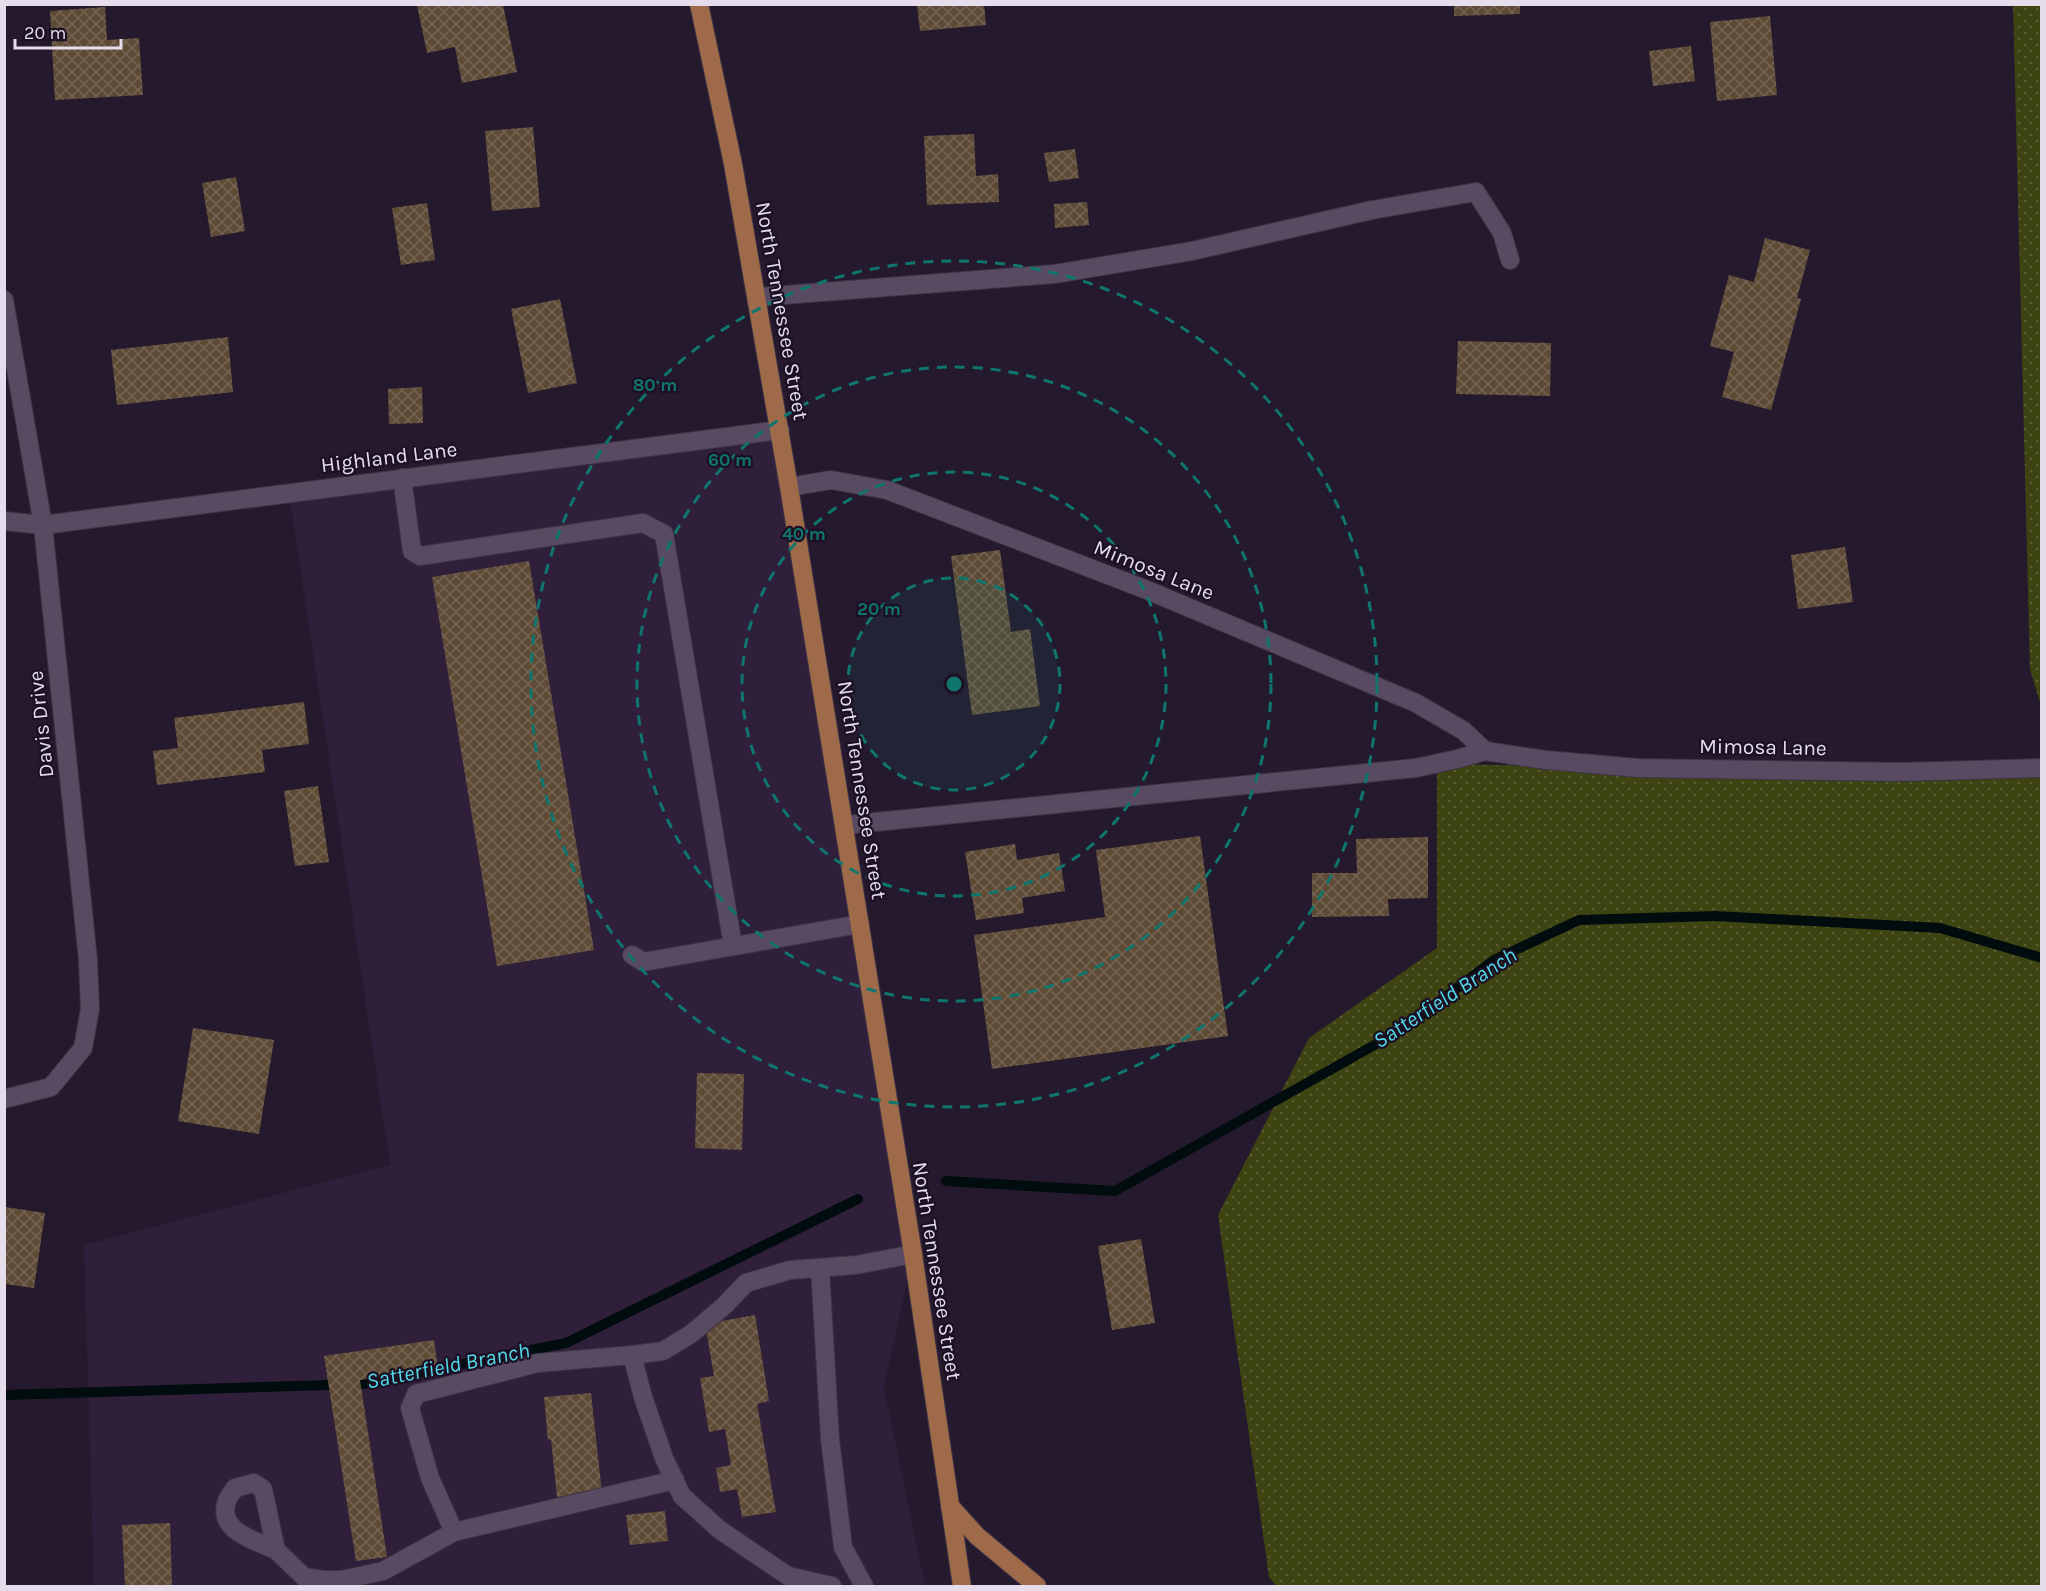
<svg xmlns="http://www.w3.org/2000/svg" width="2046" height="1591" font-family="Karla,sans-serif">
<style>
.built{fill:#2f1f3a}
.grass{fill:url(#grass-dots)}
.lines{fill:none;stroke-linecap:round;stroke-linejoin:round}
.stream{stroke:#000c0d;stroke-width:10}
.building{fill:url(#building-cross-hatch)}
.minor-casing{stroke:#3d3444;stroke-width:20}
.major-casing{stroke:#3d3444;stroke-width:20}
.minor{stroke:#574a61;stroke-width:18}
.major{stroke:#9e6a4a;stroke-width:18}
.ring{fill:none;stroke:#0f766e;stroke-width:3;stroke-dasharray:10 8}
.labels{text-anchor:middle;dominant-baseline:central;stroke-width:4.5;stroke-linejoin:round;paint-order:stroke}
.street-label{font-size:21px;fill:#e5ddeb;stroke:#1c1024}
.water-label{font-size:22px;font-style:italic;fill:#53dae8;stroke:#1c1024}
.centre{fill:#0f766e;stroke:#1c1024;stroke-width:3}
.ring-label{font-size:18px;text-anchor:middle;font-weight:bold;fill:#0f766e;stroke:#1c1024;stroke-width:4.5;stroke-linejoin:round;paint-order:stroke}
</style>
<defs>
<pattern id="grass-dots" width="8" height="8" patternUnits="userSpaceOnUse" patternTransform="scale(1.5)"><rect width="8" height="8" fill="#3d4311"/><path d="M2 2h.1M6 6h.1" fill="none" stroke="#595e34" stroke-width="1.8" stroke-linecap="round"/></pattern>
<pattern id="building-cross-hatch" width="8" height="8" patternUnits="userSpaceOnUse" patternTransform="scale(1.5)"><rect width="8" height="8" fill="#5e4b36"/><path d="M0 0l8 8M0 8l8-8" fill="none" stroke="#756453"/></pattern>
</defs>
<rect width="100%" height="100%" fill="#25192e"/>
<polygon class="built" points="780,430 913,1254 884,1387 925,1586 94,1586 84,1245 390,1165 289,493"/>
<g class="grass">
<polygon points="2013,5 2042,5 2041,706 2030,669"/>
<polygon points="1437,764 1671,768 2041,768 2041,1586 1276,1586 1269,1577 1218,1215 1309,1038 1437,948"/>
</g>
<g class="lines">
<g class="stream">
<polyline points="946,1181 1115,1191 1403,1029 1494,960 1579,920 1715,916 1940,928 2042,958"/>
<polyline points="4,1395 363,1384 566,1343 858,1199"/>
</g>
</g>
<g class="building">
<polygon points="917,4 984,4 986,25 920,31"/>
<polygon points="1454,4 1520,4 1520,14 1454,16"/>
<polygon points="417,5 503,5 517,72 462,83 455,47 427,53"/>
<polygon points="105,7 107,40 139,38 143,95 55,100 50,11"/>
<polygon points="1770,16 1777,95 1717,101 1710,22"/>
<polygon points="1691,46 1695,81 1653,86 1649,51"/>
<polygon points="533,127 540,207 492,211 485,131"/>
<polygon points="974,134 976,176 998,174 999,202 927,205 924,136"/>
<polygon points="1075,149 1079,178 1049,182 1044,153"/>
<polygon points="236,177 245,231 211,237 202,183"/>
<polygon points="1087,202 1089,225 1055,228 1054,204"/>
<polygon points="427,203 435,260 401,265 392,208"/>
<polygon points="1765,238 1810,250 1797,298 1801,299 1771,410 1722,397 1734,352 1710,346 1729,275 1754,282"/>
<polygon points="560,299 577,383 528,393 511,309"/>
<polygon points="228,337 233,392 117,405 111,350"/>
<polygon points="1458,341 1551,343 1550,396 1456,394"/>
<polygon points="422,387 423,423 389,424 388,389"/>
<polygon points="1845,547 1853,602 1798,609 1791,555"/>
<polygon points="1000,550 1011,632 1030,629 1040,706 972,715 951,556"/>
<polygon points="529,561 594,950 497,966 432,577"/>
<polygon points="304,702 309,744 262,750 265,772 157,785 153,751 178,748 174,718"/>
<polygon points="318,786 329,862 295,866 284,791"/>
<polygon points="1200,836 1228,1036 992,1069 974,935 1105,917 1096,850"/>
<polygon points="1428,837 1428,898 1388,899 1389,916 1312,917 1312,873 1357,873 1356,839"/>
<polygon points="1015,844 1017,860 1059,853 1065,891 1022,898 1024,913 976,920 965,852"/>
<polygon points="193,1028 274,1040 259,1134 178,1121"/>
<polygon points="697,1073 744,1074 742,1150 695,1148"/>
<polygon points="5,1207 45,1213 34,1288 5,1284"/>
<polygon points="1141,1239 1155,1323 1112,1330 1098,1246"/>
<polygon points="755,1315 769,1401 757,1404 776,1512 742,1517 737,1489 720,1492 716,1468 731,1465 725,1429 709,1432 700,1378 714,1376 705,1324"/>
<polygon points="434,1340 438,1368 360,1380 387,1557 356,1561 324,1356"/>
<polygon points="591,1393 602,1493 557,1497 551,1439 548,1440 544,1397"/>
<polygon points="665,1511 668,1541 630,1545 626,1515"/>
<polygon points="170,1523 172,1586 125,1586 122,1525"/>
</g>
<g class="lines">
<defs>
<g id="minor">
<polyline points="758,297 1055,274 1192,251 1372,210 1476,192 1502,233 1510,260"/>
<polyline points="4,300 43,525 88,960 90,1009 83,1048 51,1087 4,1099"/>
<polyline points="402,478 412,551 420,556 643,523 664,534 733,946"/>
<polyline points="789,487 831,480 887,490 1147,590 1416,703 1464,731 1485,751"/>
<polyline points="4,521 43,525 780,430"/>
<polyline points="845,825 1416,768 1457,759 1485,751 1546,760 1638,768 1901,772 2042,768"/>
<polyline points="632,955 643,962 860,924"/>
<polyline points="820,1268 830,1439 843,1547 864,1586"/>
<polyline points="632,1355 663,1351 691,1334 724,1306 746,1283 790,1270 856,1265 913,1254"/>
<polyline points="675,1480 454,1532 430,1478 410,1408 416,1394 538,1363 632,1355 643,1397 664,1458 682,1496 720,1530 788,1576 832,1586"/>
<path d="M276 1550C257 1541 219 1532 226 1504 227 1498 232 1493 235 1488L254 1483 263 1489 276 1550 304 1577 323 1580H341L383 1571 454 1532"/>
</g>
<g id="major">
<polyline points="699,4 733,164 789,487 913,1254 962,1586"/>
<polyline points="950,1506 977,1536 1037,1586"/>
</g>
</defs>
<use href="#minor" class="minor-casing"/>
<use href="#major" class="major-casing"/>
<use href="#minor" class="minor"/>
<use href="#major" class="major"/>
</g>
<circle cx="954" cy="684" r="106" fill="#0f766e" fill-opacity=".12"/>
<g class="ring">
<circle cx="954" cy="684" r="106"/>
<circle cx="954" cy="684" r="212"/>
<circle cx="954" cy="684" r="317"/>
<circle cx="954" cy="684" r="423"/>
</g>
<g class="labels">
<g class="street-label">
<text transform="translate(782 311) rotate(80)">North Tennessee Street</text>
<text transform="translate(389 457) rotate(-7)">Highland Lane</text>
<text transform="translate(1154 570) rotate(22)">Mimosa Lane</text>
<text transform="translate(41 724) rotate(-96)">Davis Drive</text>
<text transform="translate(1763 747) rotate(1)">Mimosa Lane</text>
<text transform="translate(862 790) rotate(81)">North Tennessee Street</text>
<text transform="translate(937 1271) rotate(81)">North Tennessee Street</text>
</g>
<g class="water-label">
<text transform="translate(1445 998) rotate(-33)">Satterfield Branch</text>
<text transform="translate(448 1366) rotate(-11)">Satterfield Branch</text>
</g>
</g>
<circle cx="954" cy="684" r="9" class="centre"/>
<g class="ring-label">
<text x="655" y="391">80 m</text>
<text x="730" y="466">60 m</text>
<text x="804" y="540">40 m</text>
<text x="879" y="615">20 m</text>
</g>
<rect width="2046" height="1591" fill="none" stroke="#e5ddeb" stroke-width="12"/>
<path d="M15 39v9h106v-9" fill="none" stroke="#e5ddeb" stroke-width="3"/>
<text x="24" y="39" font-size="18" fill="#e5ddeb" stroke="#1c1024" stroke-width="4.5" paint-order="stroke">20 m</text>
</svg>
